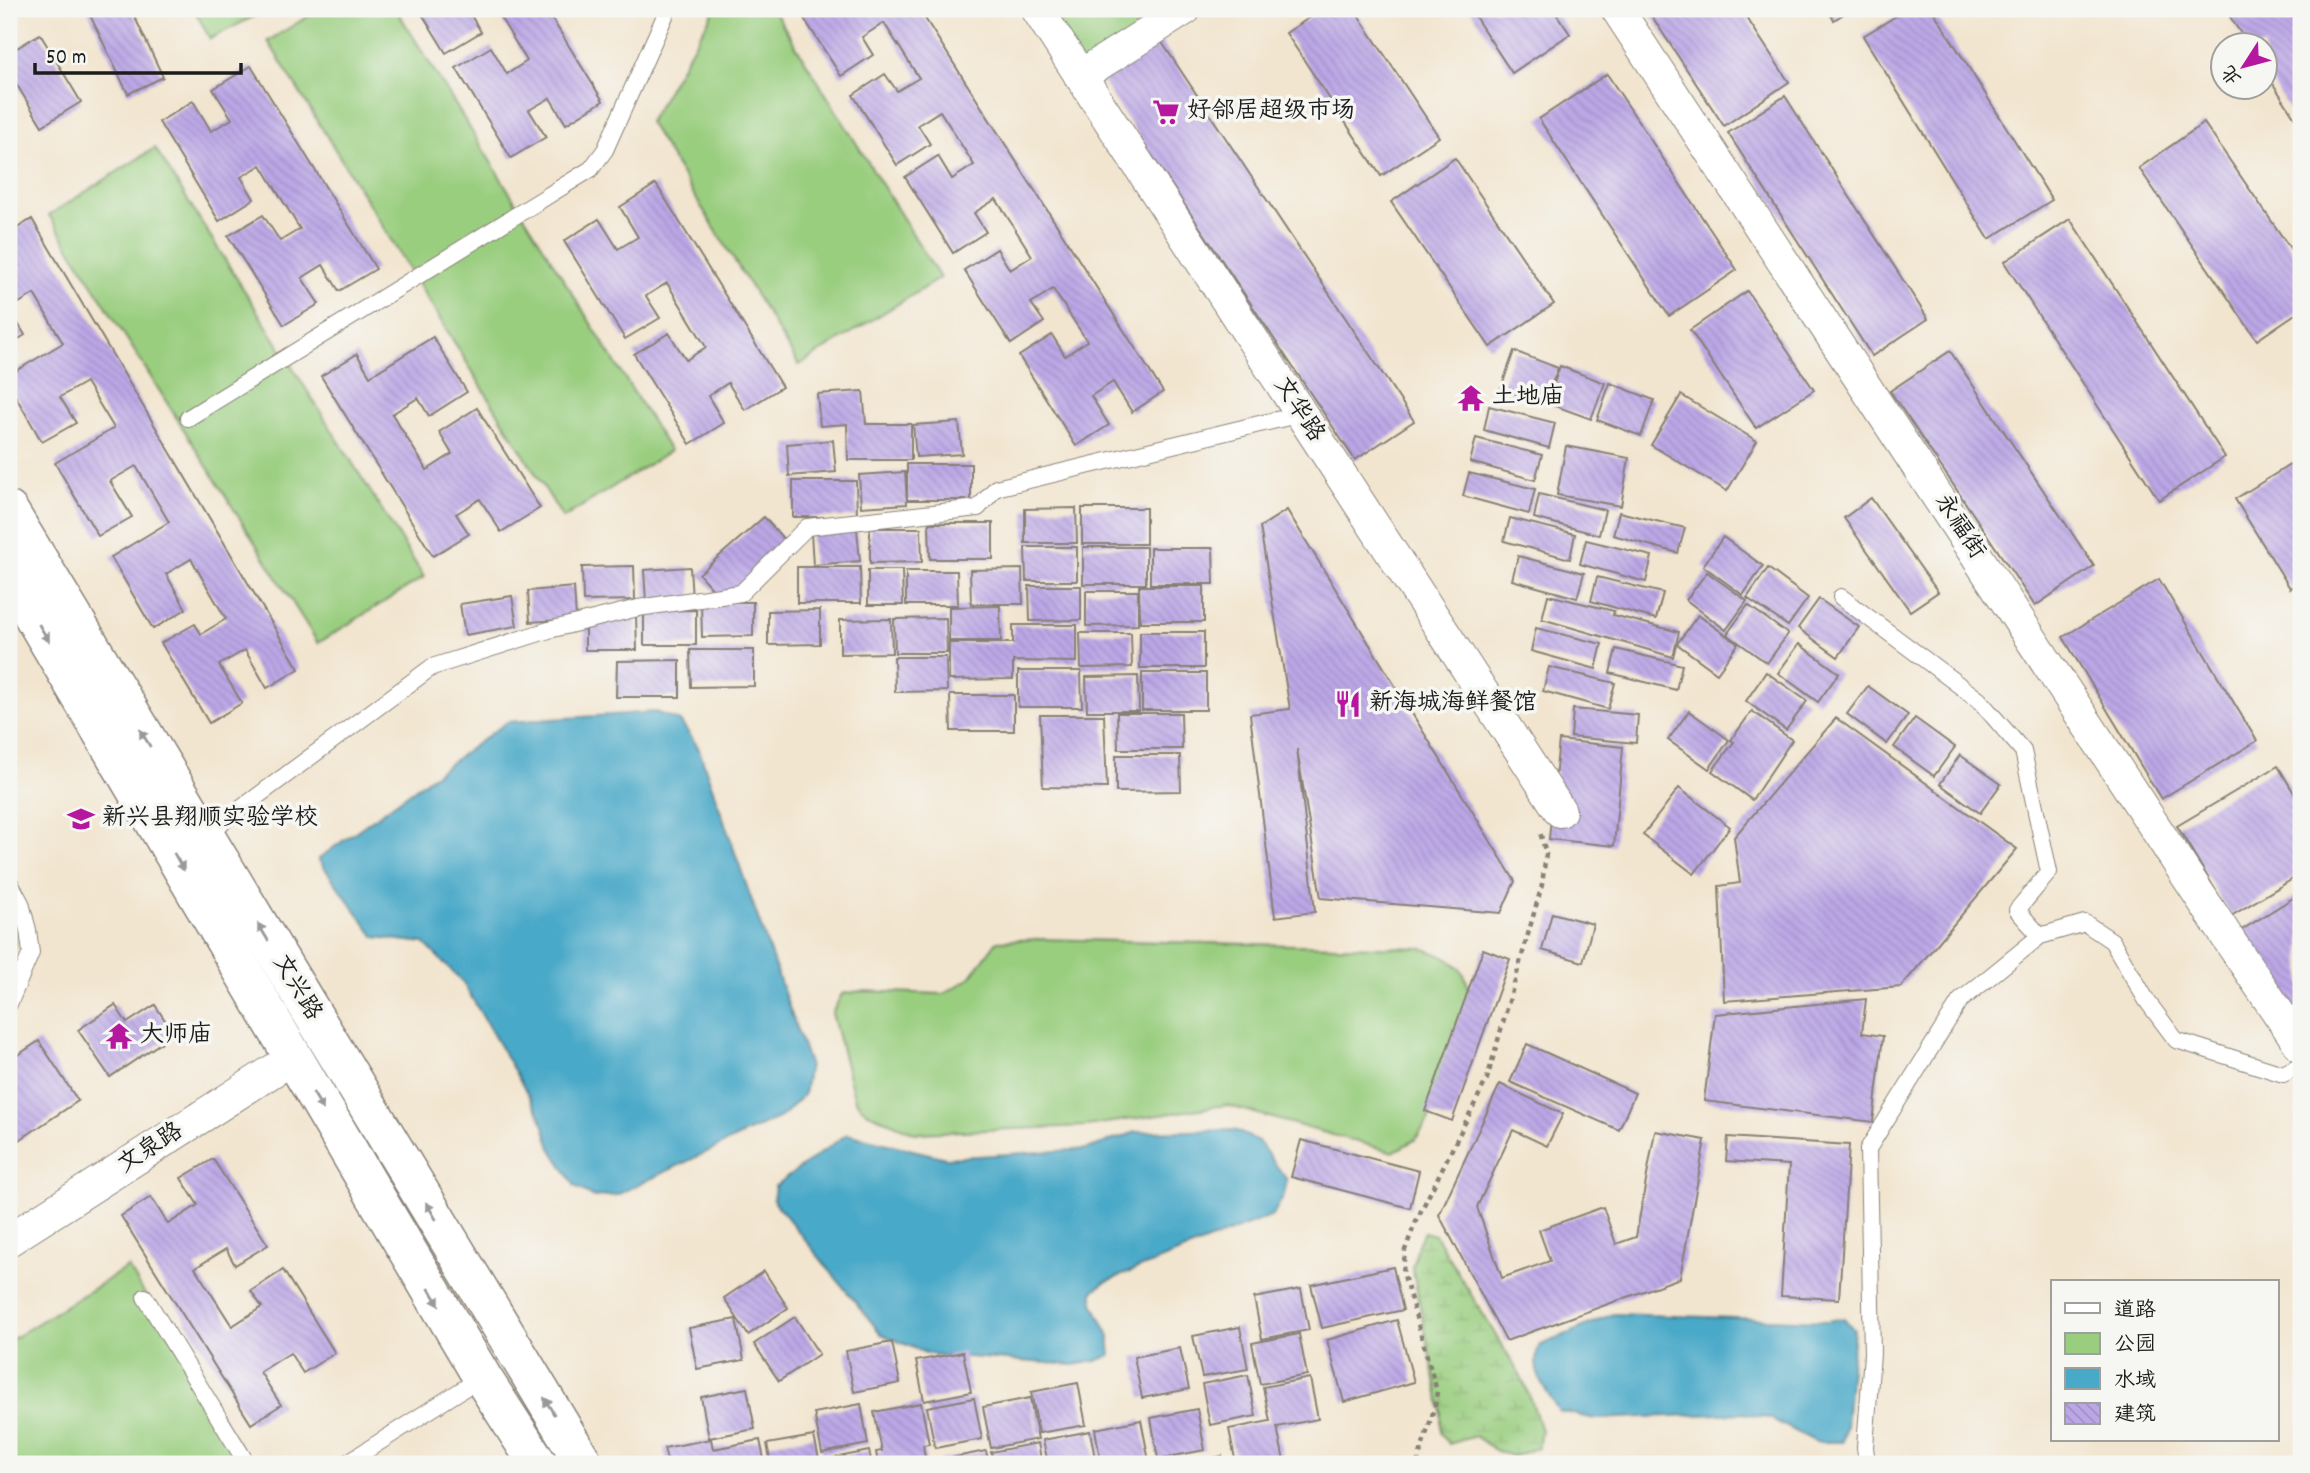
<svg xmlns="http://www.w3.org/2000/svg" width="2310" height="1473" font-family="Dekko,'LXGW WenKai TC',sans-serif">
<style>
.green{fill:#9ace7f;stroke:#5b754e;stroke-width:2}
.wetland{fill:url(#wetland-marsh);stroke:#5b754e;stroke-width:2}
.water{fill:#49a9c8;stroke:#326272;stroke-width:2}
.building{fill:url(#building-back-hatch)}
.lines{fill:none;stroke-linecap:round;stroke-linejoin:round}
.lane-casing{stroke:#878076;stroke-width:18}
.street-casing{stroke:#878076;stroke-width:34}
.secondary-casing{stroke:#878076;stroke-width:41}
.path{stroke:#878076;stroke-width:4.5;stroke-dasharray:5 5;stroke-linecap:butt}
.lane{stroke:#fff;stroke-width:16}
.street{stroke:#fff;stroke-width:32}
.secondary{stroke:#fff;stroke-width:38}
.oneway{fill:#999}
.labels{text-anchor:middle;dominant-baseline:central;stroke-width:7;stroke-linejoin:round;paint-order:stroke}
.poi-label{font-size:24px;fill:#1c1c1c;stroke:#f6f6f2;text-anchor:start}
.street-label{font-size:24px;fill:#1c1c1c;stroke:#f6f6f2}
</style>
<defs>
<pattern id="wetland-marsh" width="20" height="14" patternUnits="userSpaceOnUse" patternTransform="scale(1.75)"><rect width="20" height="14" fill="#9ace7f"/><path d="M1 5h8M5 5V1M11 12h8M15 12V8" fill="none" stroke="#84b06d"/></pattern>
<pattern id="building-back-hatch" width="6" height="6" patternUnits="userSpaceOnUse" patternTransform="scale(1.75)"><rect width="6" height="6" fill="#bca7e6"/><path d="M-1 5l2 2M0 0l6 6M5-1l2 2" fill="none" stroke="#a18fc5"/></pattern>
</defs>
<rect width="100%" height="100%" fill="#f6f6f2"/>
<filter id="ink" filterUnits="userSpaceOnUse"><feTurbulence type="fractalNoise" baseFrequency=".0143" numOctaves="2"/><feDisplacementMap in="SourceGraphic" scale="14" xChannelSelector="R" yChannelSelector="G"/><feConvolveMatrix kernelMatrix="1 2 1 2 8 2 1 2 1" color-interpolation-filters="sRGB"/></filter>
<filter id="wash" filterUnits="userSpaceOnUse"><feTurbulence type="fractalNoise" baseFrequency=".00686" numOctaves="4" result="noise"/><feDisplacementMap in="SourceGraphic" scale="28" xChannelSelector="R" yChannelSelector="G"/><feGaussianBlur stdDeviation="1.57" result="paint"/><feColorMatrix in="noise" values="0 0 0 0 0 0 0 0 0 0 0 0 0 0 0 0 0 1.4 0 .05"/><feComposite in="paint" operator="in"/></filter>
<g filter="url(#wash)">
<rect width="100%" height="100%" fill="#f2e5cf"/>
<g class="green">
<polygon points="194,9 268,9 210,39"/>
<polygon points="320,9 396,9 670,451 563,518 268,41"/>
<polygon points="715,9 773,9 940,278 799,365 649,122"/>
<polygon points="1037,9 1185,9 1080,76"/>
<polygon points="155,148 424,577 318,643 49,215"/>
<polygon points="9,907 17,922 12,959 9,966"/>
<path d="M1040 939 1422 948C1449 958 1469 965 1469 998L1428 1121 1415 1140 1393 1152 1226 1105 1086 1126 915 1133 866 1112 855 1100 832 1013 842 994 861 991 943 994 969 979 997 941Z"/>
<polygon points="128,1267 251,1464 9,1464 9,1341"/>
</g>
<polygon class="wetland" points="1424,1232 1435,1235 1521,1377 1532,1402 1541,1431 1538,1447 1513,1457 1495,1450 1475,1436 1449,1444 1441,1433 1441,1409 1412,1267 1418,1244"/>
<g class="water">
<polygon points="655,712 680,721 698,747 809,1064 804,1094 784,1115 617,1195 594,1197 575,1186 551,1148 541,1117 462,981 424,943 375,937 318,859 507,722"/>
<polygon points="1234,1130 1258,1141 1287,1180 1284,1195 1273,1215 1105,1282 1093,1291 1093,1303 1109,1336 1111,1355 1096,1361 1073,1365 928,1354 881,1334 773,1200 775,1186 847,1134 946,1158 1087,1149 1136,1132"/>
<path d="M1613 1314 1827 1321 1844 1318 1854 1330 1846 1426 1842 1442H1816L1772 1419 1744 1413 1595 1419 1559 1411C1546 1390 1529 1372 1539 1346Z"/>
</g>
<g id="blocks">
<g class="building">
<polygon points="87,9 131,9 163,77 128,94"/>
<polygon points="419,9 467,9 481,32 446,53"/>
<polygon points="495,9 546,9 603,101 566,124 550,98 529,110 546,137 511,158 456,68 491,47 507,74 527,61"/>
<polygon points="798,9 919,9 1163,392 1132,412 1113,382 1091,396 1109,425 1076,446 1019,356 1052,335 1065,356 1087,341 1053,289 1031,303 1044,322 1011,344 964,270 997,249 1010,270 1032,256 996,199 974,213 986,232 953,253 905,177 938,156 952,179 974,165 940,111 918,125 930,144 897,165 853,95 885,74 897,91 919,78 884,23 862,37 873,55 841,76"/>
<polygon points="1323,9 1354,9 1439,137 1381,176 1286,33"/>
<polygon points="1470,9 1553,9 1570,34 1512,73"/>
<polygon points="1647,9 1741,9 1789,82 1724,126"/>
<polygon points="1827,9 1851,9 1834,20"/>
<polygon points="1908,9 1932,9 2052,200 1989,239 1863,36"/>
<polygon points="2225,9 2301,9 2301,127 2264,70 2264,46 2249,46"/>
<polygon points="40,34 81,102 42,126 9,72 9,53"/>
<polygon points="1161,41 1414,421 1355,460 1102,81"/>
<polygon points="251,66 376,269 339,291 323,265 302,278 319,304 284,325 228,236 263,215 280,241 300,229 261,165 241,177 254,199 219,221 159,122 193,101 211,131 232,119 213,89"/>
<polygon points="1607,74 1737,270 1669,316 1539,119"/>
<polygon points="1785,96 1928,319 1872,356 1728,133"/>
<polygon points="2204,123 2301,264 2301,310 2257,340 2139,168"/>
<polygon points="1455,158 1554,304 1490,347 1391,202"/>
<polygon points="656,184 782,387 745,410 728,383 708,396 724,423 690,444 634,354 669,333 686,360 706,347 667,283 646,296 660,318 625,339 564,241 599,219 618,249 638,237 620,207"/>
<polygon points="32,219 299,669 267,688 245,650 219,665 242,703 209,723 161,643 195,624 201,634 226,619 191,559 166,574 186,609 153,629 111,557 169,522 136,466 110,481 132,517 98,536 55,463 114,428 86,382 60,397 76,423 42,442 9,385 9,375 63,343 34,294 9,309 25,335 9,345 9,271 18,266 9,251 9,233"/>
<polygon points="2070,219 2225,457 2159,500 2004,262"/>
<polygon points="1747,291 1814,390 1756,428 1690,330"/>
<polygon points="433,337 467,392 429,416 418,398 392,414 427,470 452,454 439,432 477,408 540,508 501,532 480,499 456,514 469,534 433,556 321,376 357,354 370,376"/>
<polygon points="1514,351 1558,368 1544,404 1501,388"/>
<polygon points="1950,351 2094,566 2035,606 1890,391"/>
<polygon points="1560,366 1605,383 1591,419 1547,403"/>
<polygon points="1610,383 1654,400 1641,436 1597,420"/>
<polygon points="863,391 866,424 911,424 911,460 848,460 847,424 820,426 817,394"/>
<polygon points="1681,395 1757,441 1727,491 1651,445"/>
<polygon points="1489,406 1555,423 1549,448 1484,430"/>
<polygon points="959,422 962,454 916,457 913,425"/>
<polygon points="1476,438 1542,455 1535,480 1470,462"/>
<polygon points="833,440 836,472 789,476 787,444"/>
<polygon points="1566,446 1629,458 1621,506 1557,495"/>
<polygon points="2301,458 2301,581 2290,588 2235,499"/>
<rect x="907" y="464" width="64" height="36"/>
<polygon points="905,472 907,504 861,507 859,475"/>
<polygon points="1469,473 1535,489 1529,514 1463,496"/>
<polygon points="793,481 856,481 857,517 793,517"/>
<polygon points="1539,494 1605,510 1599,535 1534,518"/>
<polygon points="1871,498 1938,592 1910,611 1844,518"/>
<polygon points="1076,508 1077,543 1025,543 1025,509"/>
<rect x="1082" y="508" width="64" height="36"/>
<polygon points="1287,510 1515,881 1501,913 1321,898 1297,749 1315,912 1275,917 1250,714 1290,709 1260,527"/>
<polygon points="1619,512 1685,528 1678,553 1613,535"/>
<polygon points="764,517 787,543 722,600 699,574"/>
<polygon points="1510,518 1575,534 1570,559 1504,541"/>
<polygon points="929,523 993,523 993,559 930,559"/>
<polygon points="870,528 921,528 922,562 870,563"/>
<polygon points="857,529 860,561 813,565 811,533"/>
<polygon points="1723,537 1763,566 1743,595 1703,566"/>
<polygon points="1586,540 1652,556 1646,582 1580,564"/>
<polygon points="1025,547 1077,547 1077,581 1026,581"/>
<rect x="1083" y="547" width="63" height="37"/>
<polygon points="1150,548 1213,548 1214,584 1150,584"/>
<polygon points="1518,556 1584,573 1577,598 1512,580"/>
<polygon points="634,566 635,600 583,601 582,567"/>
<polygon points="690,567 692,599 646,602 644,570"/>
<polygon points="797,567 860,567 861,603 797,603"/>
<polygon points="1768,568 1808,598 1788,626 1747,598"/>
<polygon points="1022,569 1023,604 971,604 970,570"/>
<polygon points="868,570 902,570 903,605 868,605"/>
<polygon points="906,571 957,571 958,605 906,605"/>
<polygon points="1707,572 1747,601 1726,630 1686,600"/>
<polygon points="1597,577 1663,593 1656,619 1591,601"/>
<polygon points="2159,579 2257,741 2161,799 2063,637"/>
<polygon points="1029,586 1081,586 1081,620 1030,621"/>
<polygon points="1139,586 1204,586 1204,622 1140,622"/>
<polygon points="574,587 576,619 530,622 528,591"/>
<polygon points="1086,591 1138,591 1138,625 1086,626"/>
<polygon points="1548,595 1614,611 1613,615 1679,632 1673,657 1542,619"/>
<polygon points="512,596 517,626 465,635 460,604"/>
<polygon points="1819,599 1859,627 1838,657 1798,628"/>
<polygon points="701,602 753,602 753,636 702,637"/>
<polygon points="1748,605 1788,634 1767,663 1727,634"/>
<polygon points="1000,606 1001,641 949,641 949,607"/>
<polygon points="696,610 696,645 644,645 644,611"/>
<polygon points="820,610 820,644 768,645 768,611"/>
<polygon points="636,615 637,650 585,650 585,616"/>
<polygon points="1698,615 1738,644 1717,673 1677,644"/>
<polygon points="946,618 947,653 895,653 894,619"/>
<polygon points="891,619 892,653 840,654 840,620"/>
<polygon points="1013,625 1077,625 1077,662 1013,661 1013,679 949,680 949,643 1013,643"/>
<polygon points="1536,628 1602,644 1596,669 1531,651"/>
<rect x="1140" y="632" width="64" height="36"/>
<polygon points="1080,633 1131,633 1132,667 1081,668"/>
<polygon points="1799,644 1839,673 1818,702 1778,673"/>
<polygon points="1616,649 1682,665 1676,690 1610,673"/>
<polygon points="690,650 754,650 754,686 691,687"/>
<polygon points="894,657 946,657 947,691 895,692"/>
<polygon points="680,660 680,697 616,697 617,661"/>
<polygon points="1549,667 1615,683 1608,709 1543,691"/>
<polygon points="1018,671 1081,671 1082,707 1018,707"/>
<polygon points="1766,672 1807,701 1786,730 1746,701"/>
<rect x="1142" y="673" width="64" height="37"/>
<polygon points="1138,676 1139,711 1087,711 1086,677"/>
<polygon points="1868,686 1908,715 1887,744 1847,714"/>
<polygon points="950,695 1014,695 1014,731 951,731"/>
<polygon points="1573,709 1638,715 1636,743 1571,737"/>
<polygon points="1689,711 1729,740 1709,769 1668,740"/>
<polygon points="1752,711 1792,740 1752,800 1712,771 1734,742 1731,740"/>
<polygon points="1117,713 1181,713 1182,749 1118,749"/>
<polygon points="1040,715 1104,715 1107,788 1043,787"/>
<polygon points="1836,718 2017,849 1901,987 1724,1001 1719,886 1740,883 1734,837"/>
<polygon points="1915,718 1955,747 1934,776 1894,747"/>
<polygon points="1559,740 1623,747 1614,846 1549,839"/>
<polygon points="1116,755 1180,755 1181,791 1116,792"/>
<polygon points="1960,755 2001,784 1980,813 1940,784"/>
<polygon points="2278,766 2301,805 2301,874 2231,916 2177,826"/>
<polygon points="1679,788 1730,827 1694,874 1643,835"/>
<polygon points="2301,893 2301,1030 2240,931"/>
<polygon points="1552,913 1593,924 1583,962 1542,950"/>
<polygon points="1483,949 1510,959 1452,1121 1425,1111"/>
<polygon points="1866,999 1862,1033 1883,1036 1873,1122 1704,1101 1715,1014"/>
<polygon points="115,1005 127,1023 155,1005 174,1034 110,1077 78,1030"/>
<polygon points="39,1041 78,1101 9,1147 9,1061"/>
<polygon points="1527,1044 1635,1093 1619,1130 1510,1082"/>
<polygon points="1500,1084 1563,1114 1547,1146 1513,1130 1477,1207 1502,1278 1550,1261 1539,1230 1603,1207 1616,1244 1636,1237 1655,1131 1705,1140 1680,1278 1506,1341 1439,1215"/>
<polygon points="1728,1137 1849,1145 1839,1299 1781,1296 1789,1165 1726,1161"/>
<polygon points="1301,1140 1419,1171 1410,1208 1291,1177"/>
<polygon points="213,1159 268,1245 235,1265 226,1249 195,1268 232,1326 262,1307 251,1291 283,1270 335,1353 303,1373 290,1353 260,1372 281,1405 251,1424 121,1216 151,1197 168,1224 198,1205 181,1178"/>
<polygon points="1393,1267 1403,1310 1322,1328 1311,1285"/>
<polygon points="764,1271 788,1308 748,1335 724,1298"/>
<polygon points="1301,1289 1309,1330 1262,1339 1254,1298"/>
<polygon points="795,1317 819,1354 779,1381 754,1344"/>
<polygon points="736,1319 744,1360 697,1369 689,1328"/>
<polygon points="1397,1320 1414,1382 1344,1402 1327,1340"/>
<polygon points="1240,1327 1248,1369 1202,1377 1193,1336"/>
<polygon points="1299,1334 1307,1375 1260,1384 1252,1343"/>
<polygon points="892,1342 900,1383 854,1392 846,1351"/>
<polygon points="1180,1348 1189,1389 1142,1398 1134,1357"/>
<polygon points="963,1352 971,1392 924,1401 916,1361"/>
<polygon points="1248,1375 1256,1416 1210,1425 1202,1384"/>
<polygon points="1310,1378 1318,1419 1277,1427 1284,1461 1266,1464 1236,1464 1229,1429 1270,1421 1263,1387"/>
<polygon points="1078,1383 1086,1425 1039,1433 1031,1392"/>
<polygon points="747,1388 755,1429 709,1438 701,1397"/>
<polygon points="974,1398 982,1439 935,1448 927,1407"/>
<polygon points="1030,1398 1038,1439 991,1448 983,1407"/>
<polygon points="921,1403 929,1444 923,1445 926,1464 878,1464 876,1452 882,1451 874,1412"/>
<polygon points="861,1404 868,1444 822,1453 814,1413"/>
<polygon points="1197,1409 1205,1450 1158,1459 1151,1418"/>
<polygon points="1141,1420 1149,1461 1131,1464 1101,1464 1095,1429"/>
<polygon points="1090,1431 1096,1464 1048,1464 1043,1440"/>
<polygon points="814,1436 820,1464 771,1464 767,1444"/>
<polygon points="711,1439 713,1449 760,1440 765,1464 668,1464 664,1448"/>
<polygon points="1038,1443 1042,1464 994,1464 991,1452"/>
<polygon points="869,1451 872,1464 823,1464 823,1460"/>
<polygon points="986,1451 989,1464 940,1464 940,1460"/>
<polygon points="1222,1456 1223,1464 1185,1464 1185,1463"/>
</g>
</g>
</g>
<g filter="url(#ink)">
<use href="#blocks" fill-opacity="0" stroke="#878076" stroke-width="2"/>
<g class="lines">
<defs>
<g id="lane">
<polyline points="188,418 591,169 605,150 668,9"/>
<polyline points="1841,597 1979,700 2023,751 2049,872 2017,910 2040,936"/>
<polyline points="205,835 432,667 549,630 638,608 741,593 807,527 978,508 996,488 1301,414"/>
<polyline points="9,881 21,903 28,930 31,953 9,1004"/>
<polyline points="145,1297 247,1464"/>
<polyline points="345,1464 482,1377"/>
<polyline points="1867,1464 1865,1447 1872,1354 1868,1149 1960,1001 2040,936 2085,923 2112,941 2147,1001 2176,1040 2283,1074 2301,1065"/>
</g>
<g id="street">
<polyline points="1037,9 1560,811"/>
<polyline points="1617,9 2233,946 2301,1046"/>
<polyline points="1080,76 1185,9"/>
<polyline points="9,1240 293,1058"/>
</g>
<g id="secondary">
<polyline points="9,511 584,1464"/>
<polyline points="9,575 482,1377 538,1464"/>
</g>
</defs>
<use href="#lane" class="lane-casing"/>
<use href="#street" class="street-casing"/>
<use href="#secondary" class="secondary-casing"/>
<polyline class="path" points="1417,1464 1435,1406 1437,1391 1403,1272 1405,1250 1416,1221 1487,1079 1542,885 1546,854 1540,832"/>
<use href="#lane" class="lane"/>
<use href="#street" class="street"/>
<use href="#secondary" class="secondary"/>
</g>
<defs><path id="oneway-solid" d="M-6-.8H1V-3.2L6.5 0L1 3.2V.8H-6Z" transform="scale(1.75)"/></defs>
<g class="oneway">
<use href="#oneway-solid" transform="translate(44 633) rotate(59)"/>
<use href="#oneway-solid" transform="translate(145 738) rotate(-121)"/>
<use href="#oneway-solid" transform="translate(179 862) rotate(60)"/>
<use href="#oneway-solid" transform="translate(263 932) rotate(-121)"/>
<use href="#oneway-solid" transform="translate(318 1101) rotate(59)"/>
<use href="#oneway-solid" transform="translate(431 1211) rotate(-121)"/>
<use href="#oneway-solid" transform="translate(434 1297) rotate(59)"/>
<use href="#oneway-solid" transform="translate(549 1406) rotate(-121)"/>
</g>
</g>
<defs>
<symbol id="supermarket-bare" viewBox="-9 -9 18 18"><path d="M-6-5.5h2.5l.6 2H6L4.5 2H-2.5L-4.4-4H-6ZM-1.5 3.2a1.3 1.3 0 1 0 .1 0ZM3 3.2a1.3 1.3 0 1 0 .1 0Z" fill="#b5179e" stroke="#f6f6f2" stroke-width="2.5" paint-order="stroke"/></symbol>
<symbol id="temple-bare" viewBox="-9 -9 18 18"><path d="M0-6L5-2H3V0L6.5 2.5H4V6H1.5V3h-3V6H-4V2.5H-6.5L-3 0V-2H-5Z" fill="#b5179e" stroke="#f6f6f2" stroke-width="2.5" paint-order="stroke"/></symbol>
<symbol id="restaurant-bare" viewBox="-9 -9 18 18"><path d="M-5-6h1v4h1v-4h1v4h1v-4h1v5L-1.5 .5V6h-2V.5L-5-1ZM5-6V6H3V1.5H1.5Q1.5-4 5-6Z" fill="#b5179e" stroke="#f6f6f2" stroke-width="2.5" paint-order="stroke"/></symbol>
<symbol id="school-bare" viewBox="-9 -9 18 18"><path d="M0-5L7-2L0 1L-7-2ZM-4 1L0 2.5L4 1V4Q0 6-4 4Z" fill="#b5179e" stroke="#f6f6f2" stroke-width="2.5" paint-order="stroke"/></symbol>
</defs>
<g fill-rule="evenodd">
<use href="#supermarket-bare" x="1147" y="93" width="38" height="38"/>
<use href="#temple-bare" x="1452" y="379" width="38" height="38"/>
<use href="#restaurant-bare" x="1329" y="685" width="38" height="38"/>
<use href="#school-bare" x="62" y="800" width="38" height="38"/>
<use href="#temple-bare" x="100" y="1017" width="38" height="38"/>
</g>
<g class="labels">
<g class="poi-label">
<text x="1187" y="112">好邻居超级市场</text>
<text x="1492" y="398">土地庙</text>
<text x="1369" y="704">新海城海鲜餐馆</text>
<text x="102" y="819">新兴县翔顺实验学校</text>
<text x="140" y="1036">大师庙</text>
</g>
<g class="street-label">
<text transform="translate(1298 410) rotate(57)">文华路</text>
<text transform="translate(1959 527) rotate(57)">永福街</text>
<text transform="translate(296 988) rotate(59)">文兴路</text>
<text transform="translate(151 1149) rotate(-33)">文泉路</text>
</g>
</g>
<rect width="2310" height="1473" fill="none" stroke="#f6f6f2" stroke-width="35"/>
<rect x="2051" y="1280" width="228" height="161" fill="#f6f6f2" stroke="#9f9f9c" stroke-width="2"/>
<rect x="2065" y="1303" width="35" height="10" fill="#ffffff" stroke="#9f9f9c" stroke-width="2"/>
<text x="2114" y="1316" font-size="21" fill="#1c1c1c">道路</text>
<rect x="2065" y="1333" width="35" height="21" fill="#9ace7f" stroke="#9f9f9c" stroke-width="2"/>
<text x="2114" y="1350" font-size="21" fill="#1c1c1c">公园</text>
<rect x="2065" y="1368" width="35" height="21" fill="#49a9c8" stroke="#9f9f9c" stroke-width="2"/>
<text x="2114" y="1386" font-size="21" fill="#1c1c1c">水域</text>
<rect x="2065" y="1403" width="35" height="21" fill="url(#building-back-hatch)" stroke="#9f9f9c" stroke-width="2"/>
<text x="2114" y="1420" font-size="21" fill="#1c1c1c">建筑</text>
<g transform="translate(2244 66) rotate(234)"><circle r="33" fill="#f6f6f2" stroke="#9f9f9c" stroke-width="2"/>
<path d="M0-5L12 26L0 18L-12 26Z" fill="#b5179e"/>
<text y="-10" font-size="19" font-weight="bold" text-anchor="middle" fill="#1c1c1c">北</text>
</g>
<path d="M35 63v10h206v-10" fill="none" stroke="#1c1c1c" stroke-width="3.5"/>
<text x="46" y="63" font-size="21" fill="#1c1c1c" stroke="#f6f6f2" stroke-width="5" paint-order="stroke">50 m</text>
</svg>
